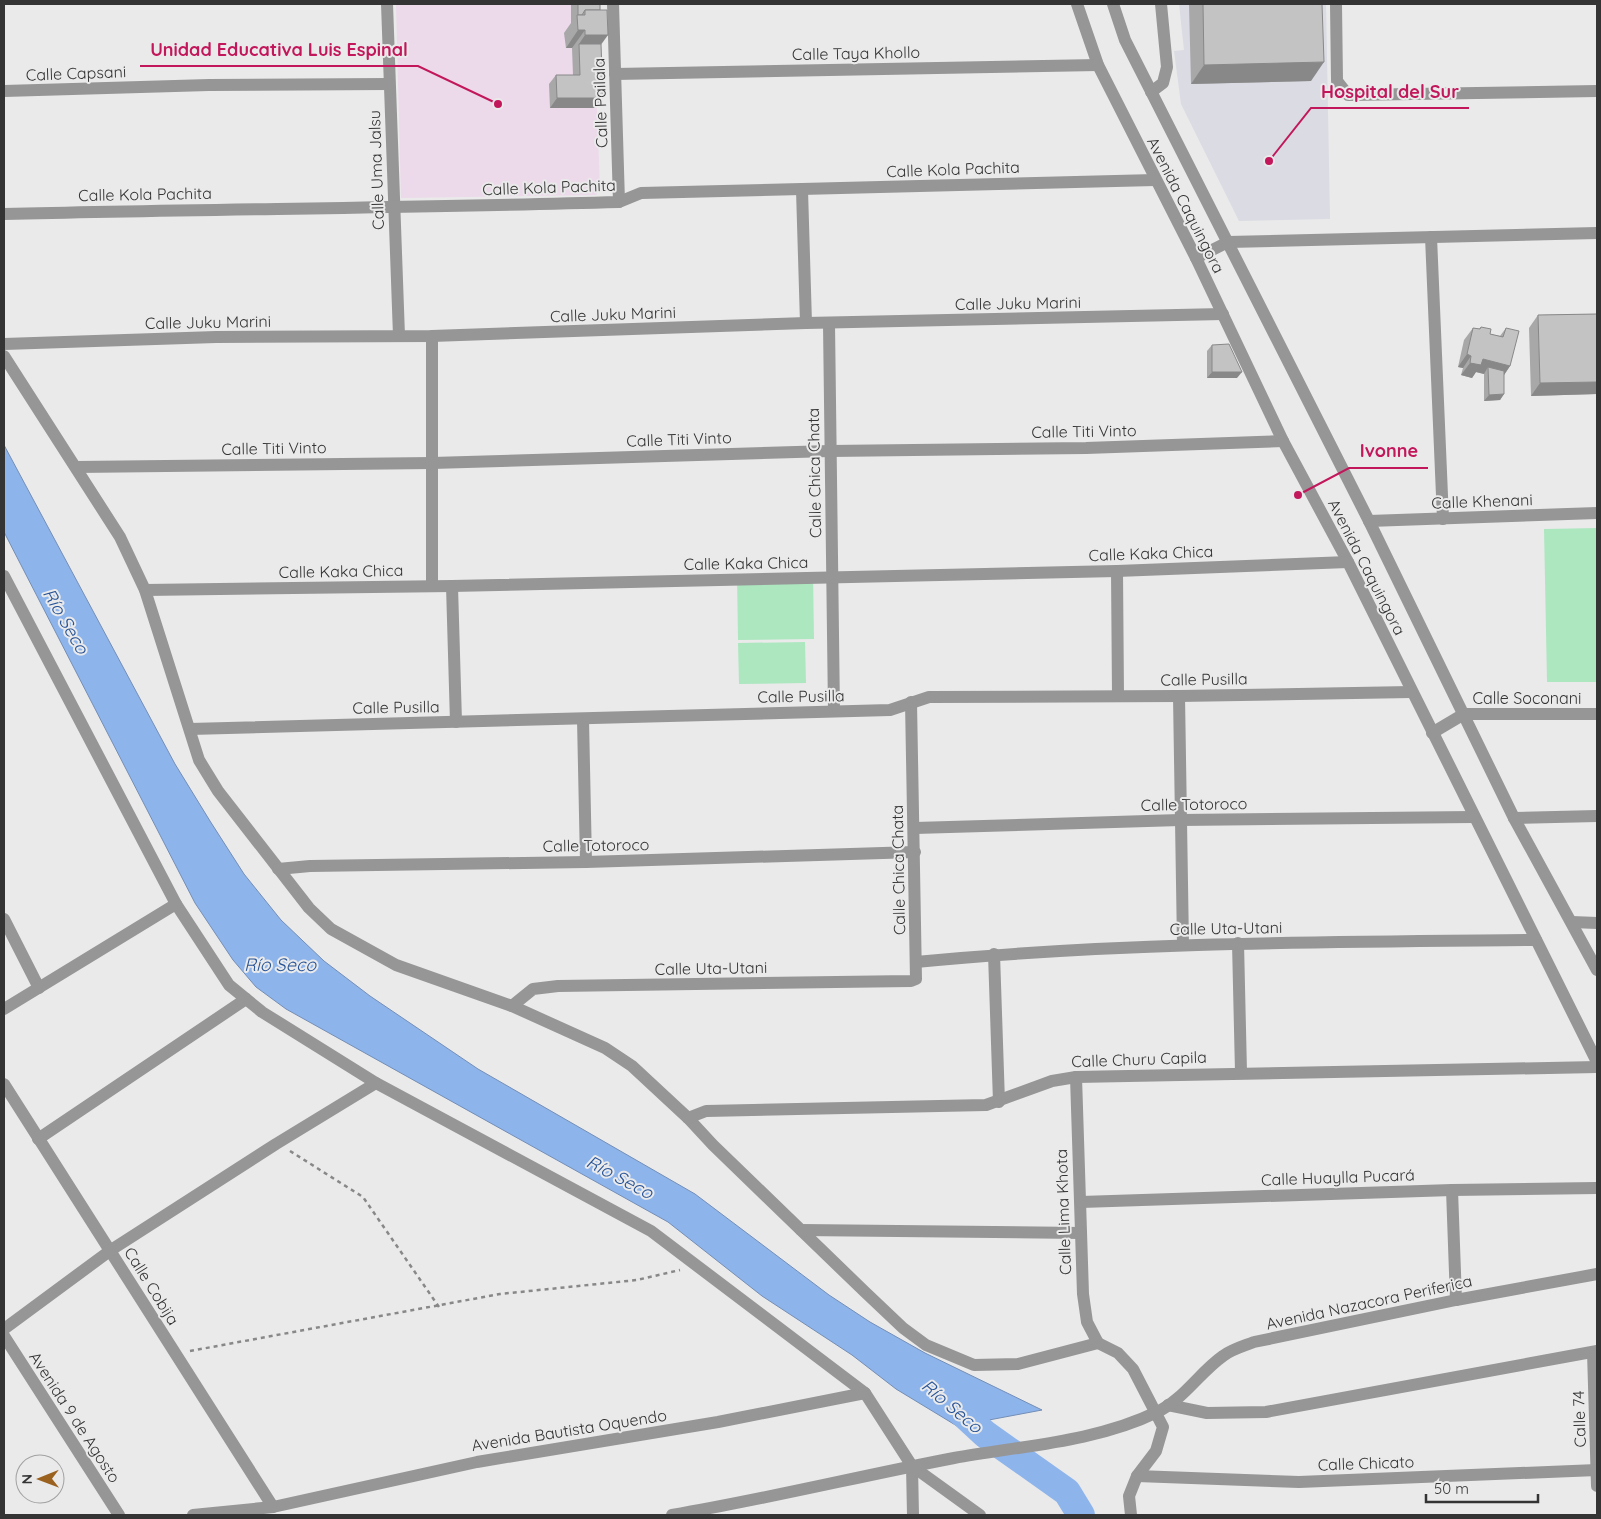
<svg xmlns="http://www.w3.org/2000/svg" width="1601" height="1519" font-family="Quicksand,sans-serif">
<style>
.built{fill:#dadbe3}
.education{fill:#ecd9ea}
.green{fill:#ade7c0}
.water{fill:#8eb4ec;stroke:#738eb5}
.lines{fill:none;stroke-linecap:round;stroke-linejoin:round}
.river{stroke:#8eb4ec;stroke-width:28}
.path{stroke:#888889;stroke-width:2.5;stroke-dasharray:4 4;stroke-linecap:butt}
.minor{stroke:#969696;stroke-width:12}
.wall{fill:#a8a8a9}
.shaded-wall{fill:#888889}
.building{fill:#c3c3c4;stroke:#888889}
.labels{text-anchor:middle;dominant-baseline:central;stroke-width:4;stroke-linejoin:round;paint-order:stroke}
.street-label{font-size:16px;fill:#343434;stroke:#eaeaeb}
.water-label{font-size:18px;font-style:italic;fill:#265397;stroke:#eaeaeb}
.leader{fill:none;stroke:#c2185b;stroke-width:2}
.callout-dot{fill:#c2185b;stroke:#eaeaeb;stroke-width:2}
.callout-label{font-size:18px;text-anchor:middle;font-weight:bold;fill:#c2185b;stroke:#eaeaeb;stroke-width:4;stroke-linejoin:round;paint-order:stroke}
</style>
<rect width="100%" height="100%" fill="#eaeaeb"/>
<polygon class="built" points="1179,4 1326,4 1330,219 1239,221 1181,104 1174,51 1184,50"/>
<polygon class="education" points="396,4 593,4 600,190 596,195 401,198"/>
<g class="green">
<polygon points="1597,528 1597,682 1547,682 1544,529"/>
<polygon points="813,573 814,639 738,640 737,575"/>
<polygon points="805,642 806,683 739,684 738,643"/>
</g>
<polygon class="water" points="4,445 175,764 210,821 244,874 281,920 324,961 370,996 478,1069 695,1194 829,1295 870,1322 925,1353 1042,1410 957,1426 896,1389 852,1355 762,1296 668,1222 286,1009 256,987 233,960 195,903 4,532"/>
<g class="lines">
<polyline class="river" points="945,1397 985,1434 1067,1492 1081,1515"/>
<g class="path">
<polyline points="290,1151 363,1197 439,1307"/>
<polyline points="190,1351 500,1294 637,1280 680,1270"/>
</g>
<g class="minor">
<polyline points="387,4 399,336"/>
<polyline points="613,4 619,202"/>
<polyline points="1077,4 1098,65 1196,258 1283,441 1348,562 1597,1062"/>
<polyline points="1113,4 1125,40 1369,521 1514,818 1597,970"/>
<polyline points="1336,4 1337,81 1348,95 1597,91"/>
<polyline points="615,74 1098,65"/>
<polyline points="4,91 209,85 389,84"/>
<polyline points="1151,92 1163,83 1167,67 1161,4"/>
<polyline points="802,190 806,323"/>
<path d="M4 214C209 209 414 208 619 202L641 193 1155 180"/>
<polyline points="1431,237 1443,519"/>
<polyline points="1196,258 1228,242 1597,233"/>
<polyline points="829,324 834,711"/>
<polyline points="4,344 216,337 432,336 806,323 1223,314"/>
<polyline points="4,356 120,537 145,590 199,760 218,791 309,908 331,929 396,965 512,1006 605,1048 632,1066 688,1118 713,1145 865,1292 903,1328 926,1345 974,1365 1018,1364 1098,1343 1118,1353 1133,1369 1163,1427 1156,1451 1137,1476 1129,1496 1131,1515"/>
<polyline points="76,467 432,463 830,451 1086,448 1283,441"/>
<polyline points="1369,521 1597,513"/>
<polyline points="1117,571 1118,696"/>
<polyline points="4,576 176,904 229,985 262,1012 376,1083 651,1231 865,1393 912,1466 980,1515"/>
<polyline points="432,586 432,336"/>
<polyline points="452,586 456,722"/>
<polyline points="145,590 452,586 1117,571 1348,562"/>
<polyline points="1179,696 1183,945"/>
<polyline points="583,719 586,862"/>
<polyline points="190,729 890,710 929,697 1179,696 1411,692"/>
<polyline points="1432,733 1464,714 1597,714"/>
<polyline points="1514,818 1597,816"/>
<polyline points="915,828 1180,820 1474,817"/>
<polyline points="278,869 310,866 586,862 915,852"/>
<polyline points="4,919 39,988"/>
<polyline points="1572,922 1597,923"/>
<polyline points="1238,943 1241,1072"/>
<polyline points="994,954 999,1102"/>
<path d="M916 962C1122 942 1329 942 1536 940"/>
<polyline points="512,1006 533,989 558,986 911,981 916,979 911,702"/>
<polyline points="4,1009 176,904"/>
<polyline points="1076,1077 1083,1294 1087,1322 1098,1343"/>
<polyline points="4,1084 273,1507"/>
<polyline points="688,1118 706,1111 986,1105 1052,1081 1076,1077 1597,1067"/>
<polyline points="38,1139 246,999"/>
<polyline points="1452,1190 1456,1300"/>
<polyline points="1081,1202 1452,1190 1597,1188"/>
<polyline points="801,1230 1081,1233"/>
<polyline points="4,1329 111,1250 276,1144 376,1083"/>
<polyline points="4,1336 119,1515"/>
<polyline points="1593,1352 1597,1486"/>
<polyline points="1168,1405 1207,1413 1266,1412 1597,1351"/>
<polyline points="912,1466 913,1515"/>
<polyline points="1137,1476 1299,1482 1597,1470"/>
<polyline points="193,1515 273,1507 477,1462 718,1422 865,1393"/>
<path d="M672 1515C767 1499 860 1476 954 1458 1020 1446 1096 1442 1157 1412 1183 1400 1200 1372 1223 1356 1232 1349 1244 1346 1254 1342L1456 1300 1597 1274"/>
</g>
</g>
<g class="wall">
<polygon points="571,4 600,4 601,44 596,108 550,108 549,84 556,75 573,75 572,48 566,48 564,33 571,23"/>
<polygon points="1189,4 1322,4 1311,81 1191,84"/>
<polygon points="1597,314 1597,394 1531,396 1529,328 1538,315"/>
<polygon points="1481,327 1490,334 1500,336 1506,328 1510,366 1504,375 1504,394 1500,400 1484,401 1484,374 1476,372 1472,378 1461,375 1463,368 1458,367 1464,340 1473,328 1479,329"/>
<polygon points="1212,345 1237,378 1207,378 1207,351"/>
</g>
<g class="shaded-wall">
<polygon points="578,30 585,30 572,48 566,48"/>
<polygon points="585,35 608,35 595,53 579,44"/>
<polygon points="1324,62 1311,81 1191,84 1204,65"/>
<polygon points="557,98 603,98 596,108 550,108"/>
<polygon points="1467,354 1471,356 1463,368 1458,367"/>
<polygon points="1483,359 1510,366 1502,378 1488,367 1484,374 1476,372 1472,378 1461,375 1470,363"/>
<polygon points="1212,372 1242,372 1237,378 1207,378"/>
<polygon points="1597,382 1597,394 1531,396 1540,383"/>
<polygon points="1504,394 1500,400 1484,401 1489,395"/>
</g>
<g class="building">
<polygon points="578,4 600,4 600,10 585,10 582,15 578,15"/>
<polygon points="1203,4 1322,4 1324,62 1204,65"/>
<polygon points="585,10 607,10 608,35 585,35 585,30 578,30 577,15 585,15"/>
<polygon points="579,44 601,44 603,98 557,98 556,75 580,75"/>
<polygon points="1597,314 1597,382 1540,383 1538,315"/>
<polygon points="1481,327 1491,329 1490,334 1503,337 1506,328 1519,331 1510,366 1483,359 1481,365 1470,363 1471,356 1467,354 1473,328 1480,329"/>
<polygon points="1229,344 1242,372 1212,372 1212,345"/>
<polygon points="1488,367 1504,371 1504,394 1489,395"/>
</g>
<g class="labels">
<g class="street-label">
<text transform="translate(856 53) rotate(-1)">Calle Taya Khollo</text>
<text transform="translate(76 73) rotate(-2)">Calle Capsani</text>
<text transform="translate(600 103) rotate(-92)">Calle Pailala</text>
<text transform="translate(953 169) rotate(-2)">Calle Kola Pachita</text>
<text transform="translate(376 170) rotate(-92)">Calle Uma Jalsu</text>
<text transform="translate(549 187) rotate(-2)">Calle Kola Pachita</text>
<text transform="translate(145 194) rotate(-1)">Calle Kola Pachita</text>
<text transform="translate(1186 205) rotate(63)">Avenida Caquingora</text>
<text transform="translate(1018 303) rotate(-1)">Calle Juku Marini</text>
<text transform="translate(613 314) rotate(-2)">Calle Juku Marini</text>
<text transform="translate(208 322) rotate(-1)">Calle Juku Marini</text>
<text transform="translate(1084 431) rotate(-1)">Calle Titi Vinto</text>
<text transform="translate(679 439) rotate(-2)">Calle Titi Vinto</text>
<text transform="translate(274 448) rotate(-1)">Calle Titi Vinto</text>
<text transform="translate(814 473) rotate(-91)">Calle Chica Chata</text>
<text transform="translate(1482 501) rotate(-2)">Calle Khenani</text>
<text transform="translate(1151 553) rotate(-2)">Calle Kaka Chica</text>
<text transform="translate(746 563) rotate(-1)">Calle Kaka Chica</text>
<text transform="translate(1367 567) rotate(63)">Avenida Caquingora</text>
<text transform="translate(341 571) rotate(-1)">Calle Kaka Chica</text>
<text transform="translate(1204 679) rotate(-1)">Calle Pusilla</text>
<text transform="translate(801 696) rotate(-1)">Calle Pusilla</text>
<text x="1527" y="698">Calle Soconani</text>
<text transform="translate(396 707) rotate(-1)">Calle Pusilla</text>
<text transform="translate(1194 804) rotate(-1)">Calle Totoroco</text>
<text transform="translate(596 845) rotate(-1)">Calle Totoroco</text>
<text transform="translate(898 870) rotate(-91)">Calle Chica Chata</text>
<text transform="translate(1226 928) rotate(-1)">Calle Uta-Utani</text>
<text transform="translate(711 968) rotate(-1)">Calle Uta-Utani</text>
<text transform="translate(1139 1059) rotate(-2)">Calle Churu Capila</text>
<text transform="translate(1338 1177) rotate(-2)">Calle Huaylla Pucará</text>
<text transform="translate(1063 1212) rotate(-92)">Calle Lima Khota</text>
<text transform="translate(152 1286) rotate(58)">Calle Cobija</text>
<text transform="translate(1369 1302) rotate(-12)">Avenida Nazacora Periferica</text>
<text transform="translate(75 1417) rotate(57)">Avenida 9 de Agosto</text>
<text transform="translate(1579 1419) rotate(-92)">Calle 74</text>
<text transform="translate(569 1430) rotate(-9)">Avenida Bautista Oquendo</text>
<text transform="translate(1366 1463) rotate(-2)">Calle Chicato</text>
</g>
<g class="water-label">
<text transform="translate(66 621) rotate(60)">Río Seco</text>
<text x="280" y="964">Río Seco</text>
<text transform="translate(620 1177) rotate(28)">Río Seco</text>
<text transform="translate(952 1406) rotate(40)">Río Seco</text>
</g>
</g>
<path class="leader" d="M498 104L418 66H140M1269 161L1311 108H1469M1298 495L1349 468H1428"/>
<g class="callout-dot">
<circle cx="498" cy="104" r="5"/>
<circle cx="1269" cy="161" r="5"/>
<circle cx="1298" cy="495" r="5"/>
</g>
<g class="callout-label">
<text x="279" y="56">Unidad Educativa Luis Espinal</text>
<text x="1390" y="98">Hospital del Sur</text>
<text x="1389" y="457">Ivonne</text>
</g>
<rect width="1601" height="1519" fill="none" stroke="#343434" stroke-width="10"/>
<g transform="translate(40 1479) rotate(269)"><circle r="24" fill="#eaeaeb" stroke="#a1a1a2"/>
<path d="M0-4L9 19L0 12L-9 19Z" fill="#9b621f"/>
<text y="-8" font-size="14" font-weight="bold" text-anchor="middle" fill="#343434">N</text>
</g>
<path d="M1426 1494v8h112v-8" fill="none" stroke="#343434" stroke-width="2.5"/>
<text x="1434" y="1494" font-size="15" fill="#343434" stroke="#eaeaeb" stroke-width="4" paint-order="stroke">50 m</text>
</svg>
